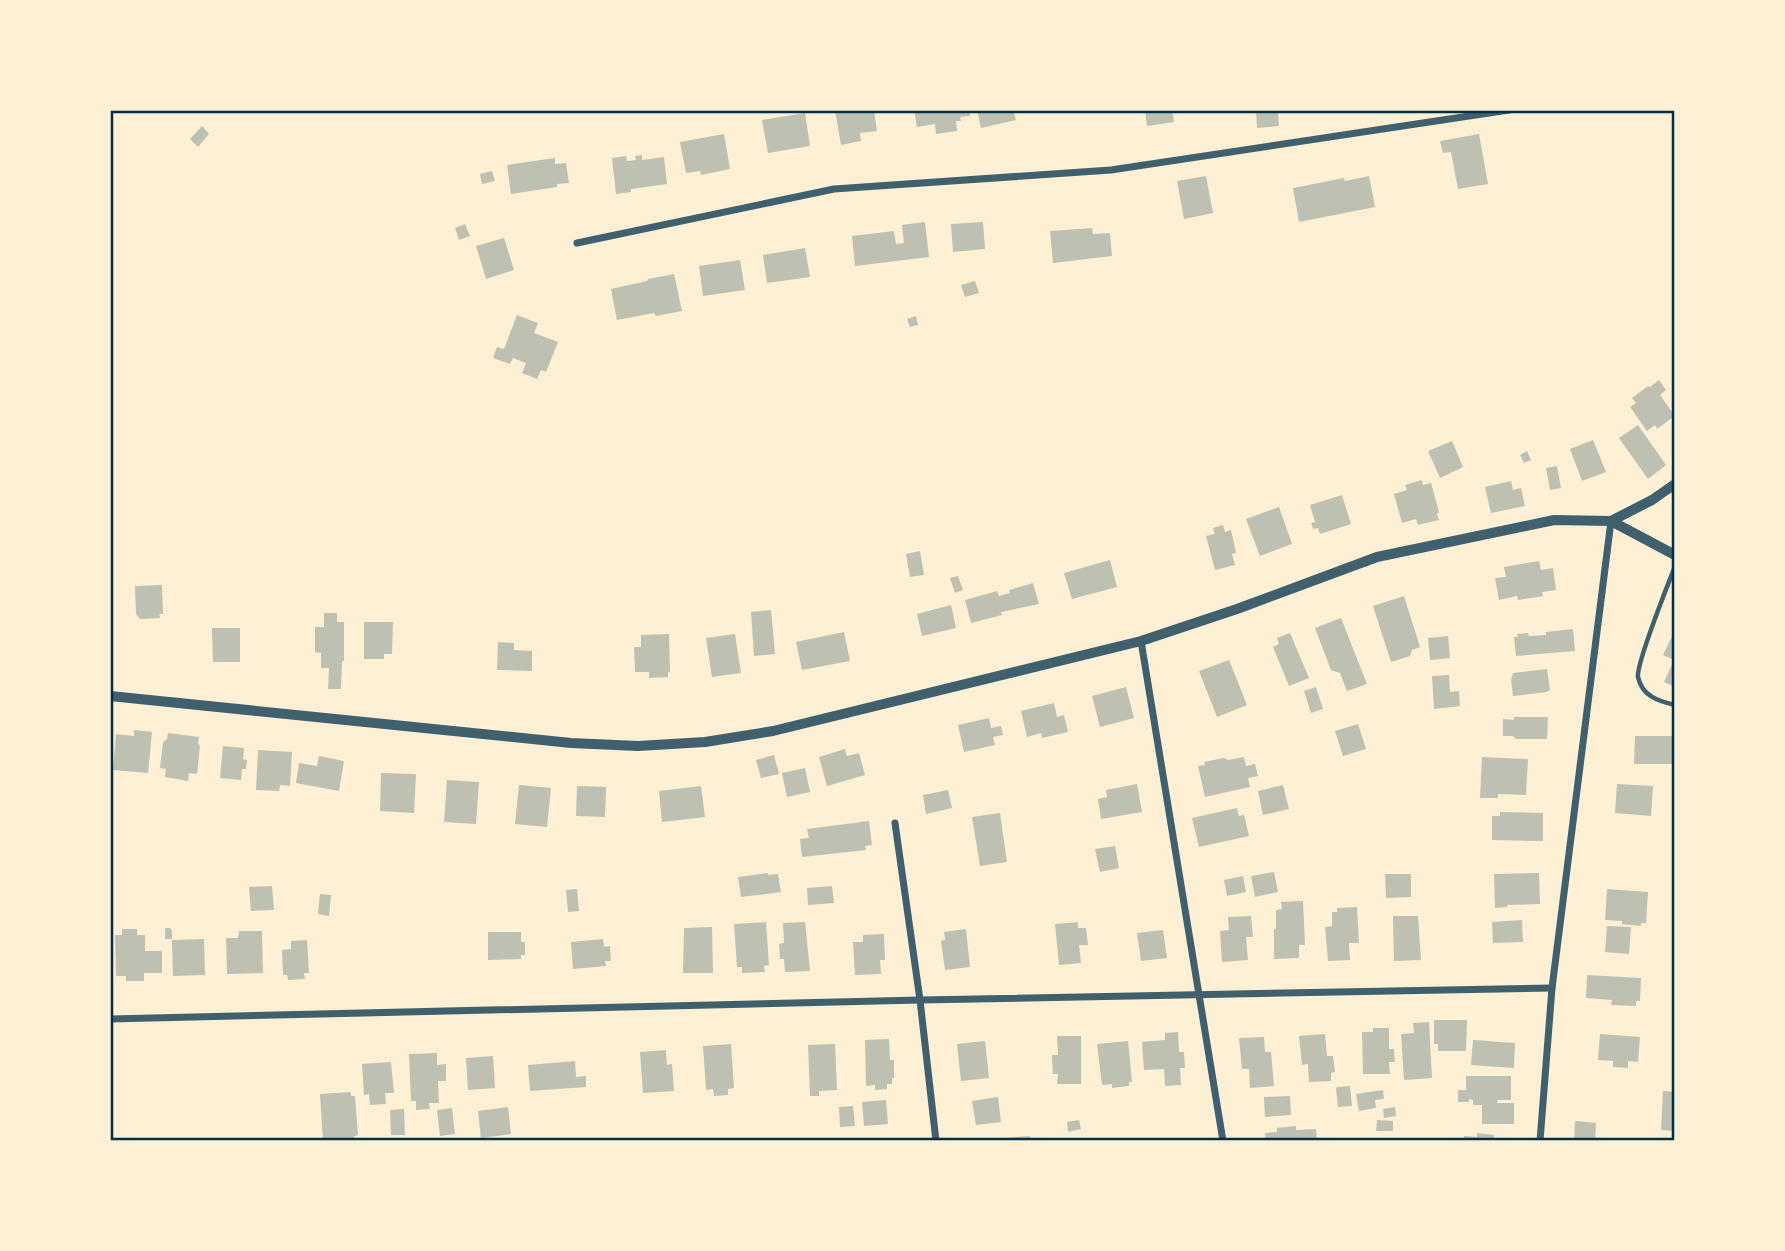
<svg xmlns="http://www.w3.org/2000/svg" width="1785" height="1251" font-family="'Sofia Sans Condensed',sans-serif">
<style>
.building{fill:#bec0b2}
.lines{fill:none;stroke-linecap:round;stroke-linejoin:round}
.service{stroke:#3f606c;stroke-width:4.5}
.minor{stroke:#3f606c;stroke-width:7}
.tertiary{stroke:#3f606c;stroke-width:10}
.neatline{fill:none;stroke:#003049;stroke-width:2.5}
</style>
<rect width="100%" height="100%" fill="#fdf0d5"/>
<g class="building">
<polygon points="835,110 874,110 877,131 860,133 861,141 841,145"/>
<polygon points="914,110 970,110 970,116 960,117 961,121 956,121 957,131 936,134 935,124 917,127"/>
<polygon points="977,110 1013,110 1016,120 981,128"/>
<polygon points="1145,110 1172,110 1174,122 1147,126"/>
<polygon points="1256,110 1278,110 1279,126 1257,128"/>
<polygon points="805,113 810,146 768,153 762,120"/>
<polygon points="202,126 209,134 198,147 190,139"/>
<polygon points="724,134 730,169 701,175 700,171 686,173 680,142"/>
<polygon points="1479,134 1488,184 1458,189 1451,152 1443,153 1440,141"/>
<polygon points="642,155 642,160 664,157 667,184 631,189 631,192 616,194 612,158 626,156 627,161 636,160 635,156"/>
<polygon points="555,158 555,164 566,163 569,183 557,184 557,187 511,194 507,165"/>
<polygon points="492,171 495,181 482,184 480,174"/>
<polygon points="1206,176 1213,213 1184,219 1177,181"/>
<polygon points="1369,176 1375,207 1299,222 1293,188 1344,178 1345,181"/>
<polygon points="925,222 929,257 855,266 852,236 894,231 896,244 904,243 902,225"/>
<polygon points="983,222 985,249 953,252 951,224"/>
<polygon points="465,224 470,236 459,240 455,228"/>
<polygon points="1092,228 1093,234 1110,233 1112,256 1053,263 1050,231"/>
<polygon points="504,238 514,270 486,279 476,246"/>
<polygon points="805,248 810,277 767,283 763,255"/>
<polygon points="740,260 745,290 703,296 699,266"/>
<polygon points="674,274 682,311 656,316 654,313 617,320 611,289 647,281 648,279"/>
<polygon points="975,281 979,293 965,297 961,285"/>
<polygon points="517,315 538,323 534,333 558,342 546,372 541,370 537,379 522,373 526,363 513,358 510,364 493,358 497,347 504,349"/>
<polygon points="916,316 918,325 910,327 907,319"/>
<polygon points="1659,380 1666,390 1660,395 1672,412 1672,418 1657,429 1655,425 1647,431 1630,407 1636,403 1632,398 1648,386 1650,387"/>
<polygon points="1638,425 1666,465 1648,479 1619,438"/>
<polygon points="1593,440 1606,472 1582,481 1570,449"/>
<polygon points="1452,441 1463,467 1440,478 1428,451"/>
<polygon points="1527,451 1531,460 1524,463 1520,455"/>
<polygon points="1557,466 1561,488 1550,490 1546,468"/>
<polygon points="1422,480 1423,485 1431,483 1439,512 1437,514 1439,520 1418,525 1416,519 1402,523 1394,494 1407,490 1405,485"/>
<polygon points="1511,481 1513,490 1521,488 1525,506 1491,513 1485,487"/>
<polygon points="1342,495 1351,524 1320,534 1318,528 1313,529 1311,523 1315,522 1310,505"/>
<polygon points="1279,507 1292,544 1260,556 1246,519"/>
<polygon points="1223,525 1225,532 1231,530 1236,553 1232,554 1235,565 1215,570 1206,536 1215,534 1213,528"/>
<polygon points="920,551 924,575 910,577 906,554"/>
<polygon points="1110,560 1117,587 1072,599 1064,573"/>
<polygon points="1539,561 1541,570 1553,568 1556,590 1542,592 1543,596 1518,600 1517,596 1499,600 1495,578 1506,577 1504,567"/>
<polygon points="958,576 963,590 955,593 950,578"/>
<polygon points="1033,583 1039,604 1001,612 1002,615 971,623 965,600 997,591 999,596 1010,593 1009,590"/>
<polygon points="162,585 163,614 159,614 160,618 140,619 136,614 135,586"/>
<polygon points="1404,596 1420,647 1412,650 1410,656 1391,662 1373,606"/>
<polygon points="951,605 956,628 922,636 917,614"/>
<polygon points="771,610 775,654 754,656 751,612"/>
<polygon points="324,613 337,613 337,622 344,622 344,661 342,661 341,689 328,689 329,668 321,668 321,653 315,652 315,627 324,627"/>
<polygon points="1341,618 1367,684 1347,691 1340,673 1331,670 1315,628"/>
<polygon points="364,622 393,622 392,654 384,654 384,659 364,659"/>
<polygon points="212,628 240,628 240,662 213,662"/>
<polygon points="1573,629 1575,651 1516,656 1514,637 1518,637 1517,634 1528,633 1529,636 1546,635 1546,632"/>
<polygon points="1675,630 1675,687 1664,682 1674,660 1663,655"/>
<polygon points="844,632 850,661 802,670 796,642"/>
<polygon points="1290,633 1309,678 1289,686 1273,647 1279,644 1277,638"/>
<polygon points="669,634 670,672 668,672 668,677 649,678 649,672 635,672 634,647 641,647 641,635"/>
<polygon points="735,634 741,673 712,677 706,638"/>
<polygon points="1448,636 1450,658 1430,660 1428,638"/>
<polygon points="498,642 514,643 514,650 532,651 532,671 497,670"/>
<polygon points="1229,660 1247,705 1217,717 1199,671"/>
<polygon points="1547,669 1550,690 1547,692 1513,696 1511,680 1513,673"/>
<polygon points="1449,675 1450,692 1459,691 1460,706 1434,709 1432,676"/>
<polygon points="1126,687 1134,718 1100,727 1092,696"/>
<polygon points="1316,687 1323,709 1311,713 1304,691"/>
<polygon points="1054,703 1057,717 1064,715 1068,732 1042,738 1041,733 1027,737 1021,711"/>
<polygon points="1514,717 1548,717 1547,739 1516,739 1513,736 1503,736 1503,719 1514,720"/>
<polygon points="989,718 991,728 1001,726 1003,735 993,737 995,745 964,752 958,725"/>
<polygon points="1358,724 1366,749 1343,756 1335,731"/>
<polygon points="134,730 152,732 148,773 113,770 116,734 134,736"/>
<polygon points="168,733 199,737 198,744 200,746 197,774 189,773 188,781 165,777 166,769 160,768 163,742 167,739"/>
<polygon points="1635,736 1675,736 1675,764 1634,764"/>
<polygon points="223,746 244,748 243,759 247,760 246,769 242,769 241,780 220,778"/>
<polygon points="845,749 847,756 859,753 865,775 827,786 819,757"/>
<polygon points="258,750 292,752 290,786 280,785 279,791 256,790"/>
<polygon points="774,755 779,774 761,778 756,760"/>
<polygon points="319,756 344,761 339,791 296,783 299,763 317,766"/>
<polygon points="1244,757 1246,766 1255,764 1258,776 1248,778 1250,787 1205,797 1198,766 1205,765 1204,762 1224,758 1228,760"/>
<polygon points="1482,757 1528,759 1526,795 1498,794 1498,798 1480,798"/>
<polygon points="805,768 810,792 787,797 782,773"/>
<polygon points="381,773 416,774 414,813 380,811"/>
<polygon points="447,780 479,782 476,824 444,822"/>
<polygon points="1137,784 1142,812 1101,819 1098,799 1107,797 1106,790"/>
<polygon points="1617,784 1653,786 1651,816 1615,813"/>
<polygon points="519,785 551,788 547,827 515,824"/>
<polygon points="1283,785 1289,809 1263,815 1258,791"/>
<polygon points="577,786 606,787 605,817 576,816"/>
<polygon points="701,786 705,817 662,822 659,791"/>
<polygon points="948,790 952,808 926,814 923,795"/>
<polygon points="1237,808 1239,816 1244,815 1249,836 1199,847 1192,818"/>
<polygon points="1500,812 1543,813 1543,841 1492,840 1492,816 1500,816"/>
<polygon points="1000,813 1007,862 980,866 972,817"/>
<polygon points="869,821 872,845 865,846 866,850 802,857 800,839 809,838 807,829"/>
<polygon points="1115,846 1119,868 1100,872 1095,849"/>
<polygon points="1274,872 1278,892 1255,897 1251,876"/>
<polygon points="767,873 769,875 778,874 781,892 741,897 738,877"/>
<polygon points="1539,873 1540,904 1507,905 1507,907 1495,908 1494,874"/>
<polygon points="1385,874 1411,874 1411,897 1386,898"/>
<polygon points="1243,876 1246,892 1227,896 1224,880"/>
<polygon points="272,886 274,910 251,911 249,887"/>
<polygon points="832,886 834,903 808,905 807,888"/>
<polygon points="577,889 579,911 568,912 566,890"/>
<polygon points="1607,889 1648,892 1646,923 1641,923 1641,926 1622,924 1622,921 1605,920"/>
<polygon points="320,894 331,895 329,916 318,914"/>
<polygon points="1303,901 1305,945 1299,945 1299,958 1274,959 1274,929 1276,929 1276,910 1282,909 1281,902"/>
<polygon points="1357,907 1359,943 1349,943 1350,960 1328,961 1325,927 1332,926 1332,912 1337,912 1337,908"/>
<polygon points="1251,916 1253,937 1246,937 1248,960 1222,962 1220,931 1229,930 1228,917"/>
<polygon points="1393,916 1418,916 1421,960 1394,961"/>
<polygon points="1522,920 1523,942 1493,943 1492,922"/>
<polygon points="766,922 769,965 764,966 765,972 742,973 742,967 737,967 734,924"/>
<polygon points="805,922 810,971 785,972 784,959 780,959 779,944 784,943 783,923"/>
<polygon points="1078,922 1078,928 1086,928 1088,945 1079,945 1081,963 1059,965 1055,924"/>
<polygon points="1607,926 1631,927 1629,954 1605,952"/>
<polygon points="712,927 713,973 683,973 684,928"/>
<polygon points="165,928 170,928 172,931 172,939 165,939"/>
<polygon points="122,929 137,929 137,935 145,935 145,951 162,951 162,973 144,973 144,981 126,981 126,976 116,976 115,935 122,935"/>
<polygon points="966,929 970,967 945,970 941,941 945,940 944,932"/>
<polygon points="1163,930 1167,958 1141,961 1137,933"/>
<polygon points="239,931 262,931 263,973 227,974 226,938 238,938"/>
<polygon points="488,932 521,932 521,942 525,942 525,955 521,955 521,959 488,960"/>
<polygon points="884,934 885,960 880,960 881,974 855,975 853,942 863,942 863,935"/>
<polygon points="204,939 205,975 173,976 172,940"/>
<polygon points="603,939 604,947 610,946 611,961 605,961 606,966 573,969 571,942"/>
<polygon points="307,940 309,973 304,973 305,979 288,980 287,975 283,975 282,950 291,949 291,941"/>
<polygon points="1587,975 1641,978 1640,1001 1636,1001 1636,1006 1611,1005 1612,1000 1586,998"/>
<polygon points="1434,1020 1467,1020 1466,1051 1438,1051 1438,1044 1434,1044"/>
<polygon points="1429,1022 1432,1078 1404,1080 1401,1034 1414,1033 1413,1023"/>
<polygon points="1373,1028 1389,1028 1389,1049 1394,1049 1395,1062 1389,1062 1390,1074 1363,1074 1362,1032 1373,1032"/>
<polygon points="1178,1032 1179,1052 1184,1052 1185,1068 1180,1068 1181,1085 1165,1086 1164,1069 1144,1070 1142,1042 1165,1040 1165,1033"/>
<polygon points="1325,1034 1327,1056 1333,1056 1335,1072 1331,1073 1331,1081 1309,1082 1308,1064 1302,1065 1299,1036"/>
<polygon points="1600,1034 1640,1037 1638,1062 1628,1061 1628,1068 1613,1067 1613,1061 1598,1060"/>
<polygon points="1057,1036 1081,1036 1081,1084 1057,1084 1058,1074 1053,1074 1052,1055 1058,1055"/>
<polygon points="1264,1037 1265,1052 1271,1052 1274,1086 1250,1088 1249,1069 1242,1069 1239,1038"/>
<polygon points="889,1039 890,1060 894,1060 894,1078 892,1078 892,1084 887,1084 887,1089 875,1090 875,1085 866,1086 865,1040"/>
<polygon points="1473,1040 1515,1043 1514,1068 1471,1065"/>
<polygon points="985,1041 989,1078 961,1081 957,1044"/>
<polygon points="1128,1041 1132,1082 1129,1082 1129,1086 1112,1088 1112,1084 1102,1085 1097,1044"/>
<polygon points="731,1044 734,1088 728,1089 728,1095 714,1096 713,1089 706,1090 703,1046"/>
<polygon points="835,1044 837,1090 819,1091 819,1096 810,1096 808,1045"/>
<polygon points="666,1050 667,1065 672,1064 674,1091 643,1093 640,1052"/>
<polygon points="437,1053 437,1065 446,1064 446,1081 438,1081 439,1103 429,1103 430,1109 416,1110 416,1101 411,1101 409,1054"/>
<polygon points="493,1056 495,1088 468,1090 466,1058"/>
<polygon points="575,1061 576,1077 586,1076 586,1087 530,1091 528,1065"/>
<polygon points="391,1062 394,1093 385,1093 386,1104 370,1105 369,1094 364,1095 362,1064"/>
<polygon points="1466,1076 1511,1076 1511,1100 1498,1100 1497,1103 1514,1103 1514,1124 1482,1124 1482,1105 1473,1105 1473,1100 1469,1099 1469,1102 1458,1102 1458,1090 1466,1090"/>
<polygon points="1350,1086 1352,1106 1338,1107 1336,1089 1337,1087"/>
<polygon points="1383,1090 1384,1099 1375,1100 1376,1108 1359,1111 1356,1094"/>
<polygon points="1663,1091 1675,1092 1675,1131 1661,1130"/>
<polygon points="351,1092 351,1096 355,1096 358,1135 354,1136 355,1141 323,1141 320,1094"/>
<polygon points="1290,1096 1291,1115 1265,1117 1264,1097"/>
<polygon points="998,1097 1001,1122 976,1125 972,1101"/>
<polygon points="886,1100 888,1124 864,1126 862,1102"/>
<polygon points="853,1106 855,1126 840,1127 839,1107"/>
<polygon points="508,1107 511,1134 481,1138 478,1111"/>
<polygon points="1395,1107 1396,1116 1384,1118 1383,1109"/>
<polygon points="452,1108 455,1134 440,1136 437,1110"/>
<polygon points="404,1109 405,1135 391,1135 390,1110"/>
<polygon points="1079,1120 1081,1129 1068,1132 1067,1122"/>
<polygon points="1377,1120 1393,1121 1393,1131 1376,1131"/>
<polygon points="1575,1121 1596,1123 1595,1141 1574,1141"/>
<polygon points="1296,1126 1296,1130 1316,1129 1317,1141 1266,1141 1265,1133 1277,1132 1277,1128"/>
<polygon points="1477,1133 1494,1135 1494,1141 1463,1141 1464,1136 1477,1137"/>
<polygon points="1030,1136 1030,1141 1006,1141 1005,1138"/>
</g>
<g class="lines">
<path class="service" d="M1675 566C1668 585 1636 663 1638 677 1642 696 1658 701 1675 705"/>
<g class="minor">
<polyline points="577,243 834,189 1111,170 1509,110"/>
<polyline points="1141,641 1223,1141"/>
<polyline points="895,823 920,1000 936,1141"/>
<polyline points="110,1019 920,1000 1552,988"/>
<polyline points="1540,1141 1552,988 1611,521"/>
</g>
<g class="tertiary">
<polyline points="1611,521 1652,500 1675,484"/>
<polyline points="110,696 571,743 638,746 705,742 773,731 1141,641 1237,609 1377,557 1554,520 1611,521 1675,555"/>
</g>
</g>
<rect width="1785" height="1251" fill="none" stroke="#fdf0d5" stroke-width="224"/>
<rect x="112" y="112" width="1561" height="1027" class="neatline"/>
</svg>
